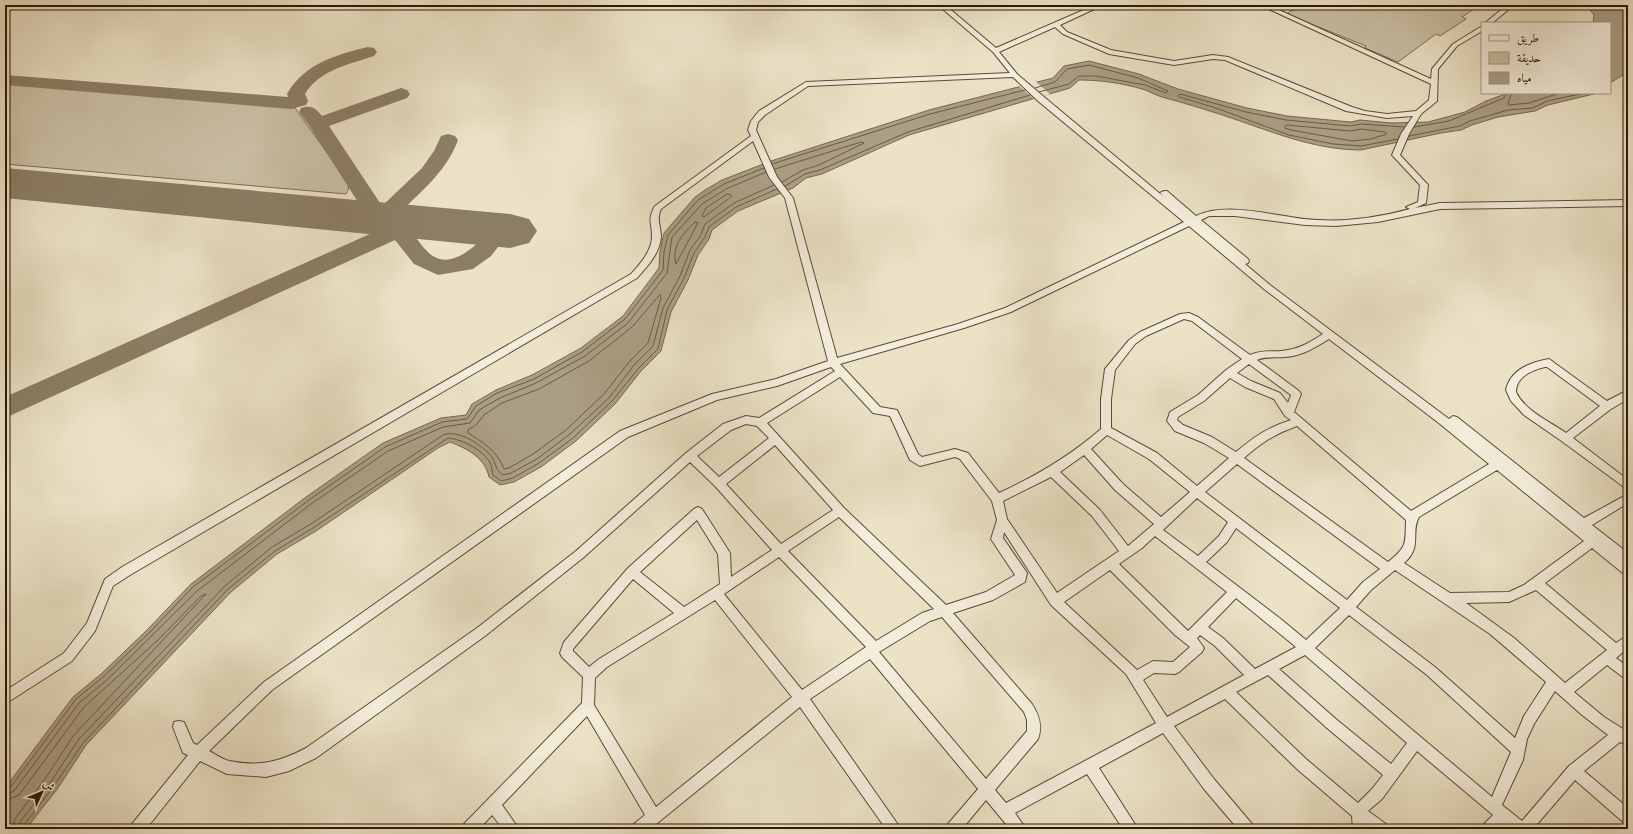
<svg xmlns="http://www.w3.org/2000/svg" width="1633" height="834" font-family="Vollkorn,Amiri,serif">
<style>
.green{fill:#cbc0a6;stroke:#7b6c54}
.water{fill:#aa9e84;stroke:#776850}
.pier{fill:#ece3c7}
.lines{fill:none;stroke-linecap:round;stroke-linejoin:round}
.shore{stroke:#6a5b44;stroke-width:1}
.taxiway{fill:#8c7e65;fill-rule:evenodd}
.runway{fill:#8c7e65;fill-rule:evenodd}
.minor-casing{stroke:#5b4b34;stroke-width:2}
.minor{fill:#f3eddb;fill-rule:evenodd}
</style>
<rect width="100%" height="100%" fill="#ece3c7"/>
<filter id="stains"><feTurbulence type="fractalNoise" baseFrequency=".005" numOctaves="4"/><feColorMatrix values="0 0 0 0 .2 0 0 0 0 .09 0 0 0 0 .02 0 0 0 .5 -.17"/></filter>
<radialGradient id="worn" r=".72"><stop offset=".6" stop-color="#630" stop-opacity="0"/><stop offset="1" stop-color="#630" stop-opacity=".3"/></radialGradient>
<g class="green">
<polygon points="1301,5 1480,5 1462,17 1466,19 1440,36 1436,34 1398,62 1365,48 1366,46 1286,14"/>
<path d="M5 82 256 103 295 108 343 175C347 182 351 187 346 194L5 164Z"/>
</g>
<g class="water">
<polygon points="1586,5 1628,5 1628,72 1610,83 1610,23 1593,23 1594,15"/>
<path d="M1089 61 1139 74 1178 89 1247 108 1287 116 1351 122 1360 120 1391 123 1428 122 1465 112 1486 101 1508 93H1598L1548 105 1535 111 1498 117 1472 125 1461 130 1441 133 1361 150C1319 150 1280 135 1240 121 1214 112 1188 104 1162 97 1155 95 1149 91 1142 89 1122 83 1100 80 1079 80L1070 88 909 135 822 174 806 178 793 188 738 211 712 230 709 239 698 255 688 280 671 312 661 351 641 371 615 404 576 441 541 467 514 482 500 485 489 477C485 458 468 449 450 442L438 448 316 531 277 554 231 592 86 745 58 788 26 829H5V788L73 697 101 674 147 630 191 584 306 497 383 443 441 418 466 415 472 404 496 390 532 375 581 348 623 316 659 268 660 251 664 233 695 197 705 190 722 180 771 161 929 110 1053 78 1064 66Z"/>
</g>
<polygon class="pier" points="1035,81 1050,94 1035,100 1019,86"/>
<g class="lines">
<g class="shore">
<polyline points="1035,88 1055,82 1067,69 1089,65 1138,78 1168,91 1166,93 1145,85 1096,76 1079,76 1069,84 1039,92"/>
<polyline points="1512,93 1508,103 1509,105 1529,103 1560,93"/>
<polygon points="1287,125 1350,131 1361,129 1385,132 1387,134 1371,139 1352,141 1291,130 1285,128"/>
<polyline points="1414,127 1449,121 1504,98 1507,93"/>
<polyline points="1409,136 1460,126 1470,121 1508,110 1533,108 1547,101 1585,93"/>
<polyline points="1398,139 1361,146 1333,144 1289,135 1213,107 1179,97 1178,95 1180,94 1246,112 1286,120 1350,126 1361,124 1404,127"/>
<polyline points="772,164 930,114 1025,90"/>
<polyline points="775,169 861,142 864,143 819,165 803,170 782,182"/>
<polyline points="785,186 805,174 820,170 908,132 1030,95"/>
<polygon points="728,194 731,195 731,197 704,217 702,216 706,208"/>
<path d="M695 222 698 223 676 264C671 246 683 234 695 222Z"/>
<path d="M660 295 661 298 648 343 630 361 604 394 566 430 533 454 509 468 504 469C497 451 484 443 468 433V430L476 425 484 415 502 403 539 389 589 361 632 327Z"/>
<polyline points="5,790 10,788 76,699 103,677 149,633 193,587 309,500 385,447 442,422 467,419 476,406 497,393 534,379 582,352 625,319 663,270 664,252 668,235 698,200 724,184 764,168"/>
<polyline points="5,795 14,791 79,703 107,680 197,591 311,504 388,451 443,427 470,423 479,410 500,398 536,383 585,356 628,323 667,273 672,237 702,204 726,189 766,172"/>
<polyline points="5,801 19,795 84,707 157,641 201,596 206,594 74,735 45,779 15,819 12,829"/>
<path d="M18 829 20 822 50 783 79 739 225 586 272 547 311 524 443 435C458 429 483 445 492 457 496 464 496 471 503 475L511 473 537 459 570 434 609 398 634 365 653 346 663 308 680 276 690 250 701 235 705 224 734 203 774 185"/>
<path d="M23 829 24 825 54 786 83 743 228 589 275 551 313 528 448 438C462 439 486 451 491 465 492 468 492 472 493 475L501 481 513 478 539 463 573 438 612 401 638 369 658 349 667 310 684 278 694 253 705 237 709 227 736 207 777 189"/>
</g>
<g class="taxiway">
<path d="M368 47 374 48 377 52 374 56C350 64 319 70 305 94L308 101 306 105 291 109 5 85V75L288 97 287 94C304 64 335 55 368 47Z"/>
<path d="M401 88 407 90 410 94 407 98 329 126 382 206 422 168 434 151 441 136 448 134 455 136 458 140C446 173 418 194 394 218L399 221 415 215 423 217 426 222 423 227 412 232C417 239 423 248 430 254 448 269 471 251 483 237L482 229 485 224 493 222 501 224 504 229 505 238 491 256 473 269 438 275 414 264 395 240 5 418V397L381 229 372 224 310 127 299 112 301 108C312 105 315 108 322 116Z"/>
</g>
<polygon class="runway" points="5,168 510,214 529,219 537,231 529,243 510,248 5,198"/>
<defs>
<g id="minor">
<path d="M938 5H945L996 48 1095 5H1103L1060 25 1067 32 1111 50 1174 61 1213 55 1228 57 1352 107 1365 111 1387 114 1416 111 1429 100 1431 84 1260 5H1268L1431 79 1432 69 1453 44 1482 26V31L1457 46 1438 69 1437 101 1421 114 1409 134 1400 155 1428 185 1426 203 1415 208 1440 203 1628 200V206L1440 209 1378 222 1336 226 1305 225 1235 216H1209L1201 220 1248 259 1249 261 1248 263 1245 264 1270 285 1449 419 1453 416 1457 417 1584 518 1628 494V503L1592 525 1628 553V575L1624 574 1592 548 1545 583 1616 643 1628 635V648L1616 658 1628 667V681L1607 665 1574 692 1604 717 1628 732V745L1620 742 1584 771 1628 808V824L1623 822 1575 780 1533 829H1509L1503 824 1498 829H1482L1484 824 1493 815 1417 751 1382 799 1368 811 1386 824 1388 829H1370L1366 827 1367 829H1353L1352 816 1297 769 1225 699 1174 726 1214 779 1252 824 1254 829H1238L1204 789 1163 733 1099 768 1138 829H1123L1087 774 1015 813 1026 829H1010L986 800 962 829H946L948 824 978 789 870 659 810 699 901 829H886L800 707 650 829H632L634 824 645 815 587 716 502 805 519 829H503L492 815 479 829H462L464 824 582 703 583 677 562 657 560 653 564 642 628 568 694 509 698 507 702 509 730 553 731 577 772 550 715 486 690 462 584 557 485 636 316 758 289 771 266 777 227 774 200 761 146 829H130L132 824 188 755 183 753 173 727 174 722 179 721 184 722 193 743 197 745 264 682 620 431 712 394 776 379 828 361 785 198 769 177 753 141 661 209C656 220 661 226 661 237 660 253 647 267 637 278L130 575 113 586 95 631 72 661 5 704V691L64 653 87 623 105 579 122 567 631 274C640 264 652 251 652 236 652 223 647 220 655 206L751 136 748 130 751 121 759 111 806 82 1010 73 993 52ZM1055 27 1063 34 1109 54 1174 65 1213 59 1225 60 1346 111 1387 118 1413 116 1401 134 1392 155 1420 185 1418 202 1406 207 1410 209C1380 217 1349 222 1318 220 1283 219 1229 200 1196 216L1167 191H1164L1160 193 1164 197 1044 97 1017 74 999 52ZM1013 77 1038 101 1184 222 1005 308 958 324 837 358 793 198 777 177 756 130 758 122 765 115 808 86ZM1189 226 1264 289 1323 334C1312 341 1301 348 1288 350 1275 353 1263 349 1250 355L1198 317 1189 313 1180 314 1140 332 1129 340 1105 369 1101 399V429C1070 456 1036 476 999 493L968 453 955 449 922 457 918 454 897 410 880 407 840 364 964 328 1011 312ZM1184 319 1192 321 1242 359 1226 370 1198 395 1170 412 1167 421 1175 431 1204 443 1229 458 1197 486 1157 453 1111 428V399L1115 370 1135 344 1146 336ZM1329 339 1440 424 1489 464 1411 511 1294 412 1301 394 1299 391 1257 360C1266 356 1276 358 1285 357 1302 356 1316 347 1329 339ZM1249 364 1291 395 1288 403 1280 393 1251 381 1237 373ZM831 367 835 371 759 418 746 416 723 424 686 453 576 551 477 628 306 748C280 762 259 767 229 761 222 759 215 754 209 751L272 690 628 437 717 400 777 386ZM840 377 873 413 890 416 910 460 920 466 955 457 960 459 992 501 997 520 991 539 1015 575 986 592 946 605 844 508 767 423ZM1230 378 1245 387 1274 399 1285 416 1291 420C1267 428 1255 436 1236 452L1212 437 1183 425 1177 420 1178 417 1204 401ZM746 424 757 426 769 438 719 477 697 456 731 430ZM1297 426 1406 520C1405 544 1408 546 1388 562L1244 458C1262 442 1275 434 1297 426ZM1107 435 1149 459 1190 492 1161 517 1123 484 1091 449ZM775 445 833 510 781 544 726 484ZM1084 455 1115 490 1154 524 1128 546 1100 510 1060 472ZM1237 464 1380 569 1363 582 1347 600 1205 492ZM1497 470 1584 541 1524 585 1509 592 1450 593 1404 563C1423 547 1410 533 1419 517ZM1051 477 1092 516 1119 551 1057 593 1007 519 1003 501ZM1197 498 1228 522 1219 536 1198 556 1163 530ZM839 517 934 609 922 613 876 641 788 551ZM697 520 718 554 720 584 684 607 640 572ZM1236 528 1340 608 1306 640 1282 620 1206 562 1227 542ZM1004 532 1051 605 1126 674 1156 723 1006 803 995 790 1038 739C1043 726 1039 715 1032 704L953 613 993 600 1025 582 1027 573 1003 538ZM1155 536 1227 592 1188 631 1119 564 1142 548ZM779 557 866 647 802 690 724 594ZM1110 570 1175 635 1190 647 1173 662 1153 661 1137 670 1064 602ZM1395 570 1490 634 1546 682 1524 716 1515 738 1435 667 1356 607 1371 590ZM633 579 674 613 599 659 589 667 573 651V649ZM1536 590 1607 650 1565 683 1514 638 1466 603 1509 602ZM1236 598 1296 647 1255 669 1223 638 1208 627ZM715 600 792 697 656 807 594 705 595 678 607 667ZM1349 615 1427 675 1511 752 1492 797 1315 648ZM942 617 1024 712 1027 720V731L986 779 879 652 930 621ZM1200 635 1215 646 1244 675 1167 717 1143 680 1154 673 1175 674 1179 672 1202 652 1204 648 1197 638ZM1305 655 1407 743 1391 764 1337 720 1279 669ZM1268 675 1327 728 1383 775 1372 789 1358 803 1306 759 1236 692ZM1555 691 1582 715 1608 735 1569 766 1522 821 1502 805 1523 760 1527 739 1534 724Z"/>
<polygon points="1507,5 1514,5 1492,23 1485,23"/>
<path d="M1549 359 1607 401 1628 390V399L1611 409 1573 438 1628 480V490L1563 442 1524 415 1511 401 1506 390C1510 370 1531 362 1549 359ZM1545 367H1547L1600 406 1566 433C1549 421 1525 411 1516 392 1516 377 1532 370 1545 367Z"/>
</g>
</defs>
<use href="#minor" class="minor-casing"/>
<use href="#minor" class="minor"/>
</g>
<rect width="1633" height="834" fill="none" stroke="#ece3c7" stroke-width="20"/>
<rect x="6" y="6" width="1621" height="822" fill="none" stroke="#2b1803" stroke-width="2"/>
<rect x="10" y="10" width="1613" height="814" fill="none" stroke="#2b1803"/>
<rect x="1481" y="22" width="130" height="72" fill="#f3eddb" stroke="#a39885"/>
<rect x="1489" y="35" width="20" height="6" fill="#f3eddb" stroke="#a39885"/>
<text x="1517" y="42" font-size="12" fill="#2b1803">طريق</text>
<rect x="1489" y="52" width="20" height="12" fill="#cbc0a6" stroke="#a39885"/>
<text x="1517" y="62" font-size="12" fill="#2b1803">حديقة</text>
<rect x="1489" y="72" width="20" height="12" fill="#aa9e84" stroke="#a39885"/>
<text x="1517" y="82" font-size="12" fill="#2b1803">مياه</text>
<g transform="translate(42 792) rotate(46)" stroke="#f3eddb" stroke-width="3" paint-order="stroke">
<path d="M0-3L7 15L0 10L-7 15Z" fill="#2b1803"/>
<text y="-6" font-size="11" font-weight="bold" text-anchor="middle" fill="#2b1803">ش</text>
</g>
<rect width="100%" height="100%" filter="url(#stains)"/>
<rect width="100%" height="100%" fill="url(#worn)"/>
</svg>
